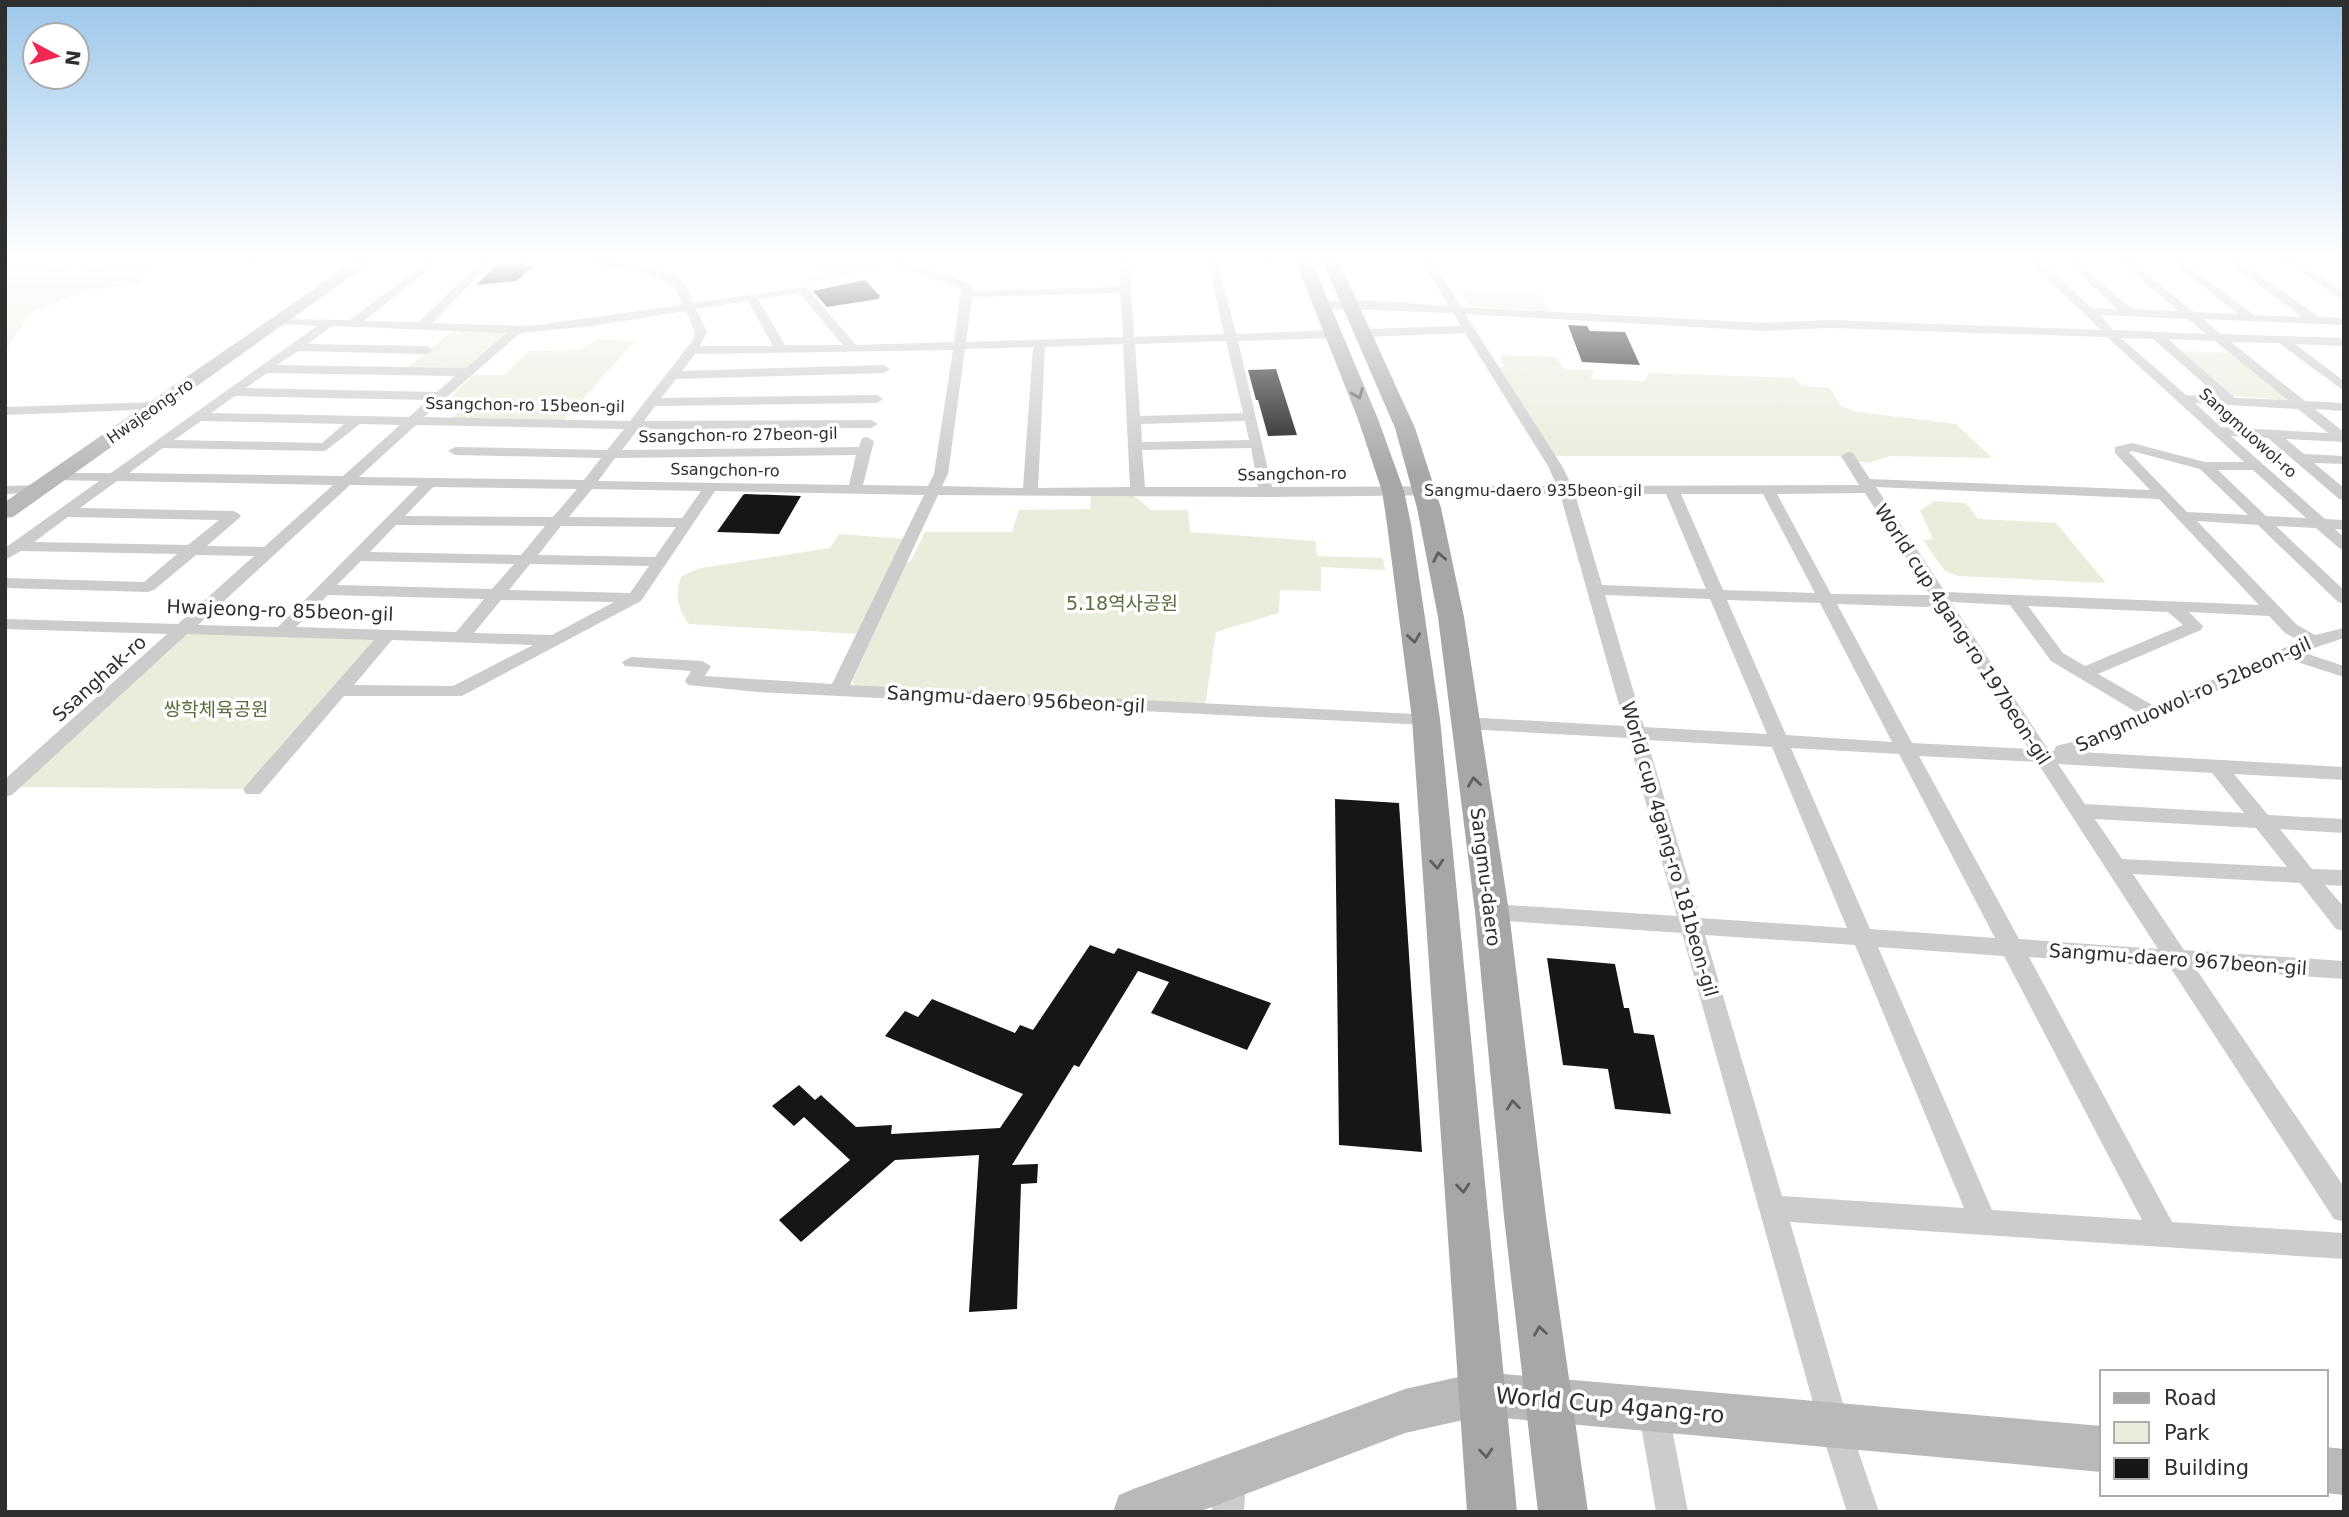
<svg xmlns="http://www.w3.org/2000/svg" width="2349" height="1517" font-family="'DejaVu Sans','Noto Sans KR',sans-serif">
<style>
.green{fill:#e8eddc}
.building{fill:#161616}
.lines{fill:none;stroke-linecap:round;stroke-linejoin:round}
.street{fill:#ccc;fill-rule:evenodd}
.secondary{fill:#b9b9b9;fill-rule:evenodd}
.primary{fill:#a7a7a7;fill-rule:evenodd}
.oneway{stroke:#5f5f5f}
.labels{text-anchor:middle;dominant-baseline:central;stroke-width:7;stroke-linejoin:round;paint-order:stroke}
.far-street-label{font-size:16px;fill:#2f2f2f;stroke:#fff}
.park-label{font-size:19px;fill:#596e39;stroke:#fff}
.street-label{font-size:19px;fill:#2f2f2f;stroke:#fff}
.near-street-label{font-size:23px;fill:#2f2f2f;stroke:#fff}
</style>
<rect width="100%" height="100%" fill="#fff"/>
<g class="green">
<polygon points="5,262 25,262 75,270 119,262 159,262 138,284 84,291 33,312 17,332 5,354"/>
<polygon points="824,262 887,262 894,265 891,268 802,284"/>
<polygon points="1458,290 1543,295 1547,311 1473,307"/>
<polygon points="463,331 512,333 473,369 408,367 450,333"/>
<polygon points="599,340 635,341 563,421 452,419 459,411 440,408 473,375 504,375 529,351 578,350"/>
<polygon points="2181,351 2233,353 2288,400 2233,396"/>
<polygon points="1500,355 1557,357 1563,369 1594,370 1591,379 1645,381 1649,373 1795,378 1802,386 1830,388 1841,406 1858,412 1956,424 1992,458 1890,456 1868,463 1837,456 1555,456 1498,368 1504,367"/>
<path d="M1091 495 1134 496 1151 510H1188L1190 532 1315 541 1317 556 1383 558 1385 570 1321 567V591L1280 590 1279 613 1216 632 1205 706 857 686 853 683 854 678 873 635 689 624C677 606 675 597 681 576L701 568 830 548 839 534 905 539 895 561 910 562 925 532H1012L1019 510 1090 509Z"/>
<polygon points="1934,501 1966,503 1978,519 2056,523 2106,583 1958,576 1944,570 1923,540 1933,539 1920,511"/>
<polygon points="186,628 388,634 253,789 9,787"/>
</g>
<g class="building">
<polygon points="527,263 525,265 534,265 517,281 476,285 497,265"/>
<polygon points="865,280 880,296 878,299 827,307 813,291"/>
<polygon points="1568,325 1587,326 1590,331 1625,332 1640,365 1582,362"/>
<polygon points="1276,369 1297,435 1268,436 1258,400 1256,400 1248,370"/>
<polygon points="743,495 745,494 801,496 779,534 717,532"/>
<polygon points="1335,799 1399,803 1422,1152 1339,1145"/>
<polygon points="1090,945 1114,954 1118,948 1271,1003 1247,1050 1151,1013 1169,982 1138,971 1079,1067 1074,1065 1012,1165 1038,1164 1037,1183 1021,1184 1017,1309 969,1312 979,1155 895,1160 801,1242 779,1220 850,1160 804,1117 794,1126 772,1106 799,1085 815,1100 821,1095 856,1127 892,1125 891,1134 1000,1128 1023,1094 885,1036 905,1011 918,1017 932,999 1015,1033 1020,1025 1033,1030"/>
<polygon points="1547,958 1615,964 1624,1008 1629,1008 1634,1033 1654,1035 1671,1114 1615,1109 1608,1069 1563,1065"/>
</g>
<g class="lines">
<g class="street">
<path d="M426 262H438L364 321 419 322 480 262H492L432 323 530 326 683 305 674 286 646 273 578 262C603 262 666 263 684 283 688 288 691 297 693 303L806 287 856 345 954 342 961 288 888 262H905L971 284 973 291 1120 287 1119 262H1129L1134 337 1224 334 1208 262H1218L1236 334 1334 330 1340 334 1334 338 1238 341 1272 487 1557 486 1548 466 1465 333 1365 337 1359 333 1365 329 1461 326 1453 313 1323 308 1317 305C1332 294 1426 305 1449 306L1422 262H1433L1461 307 1764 323 1830 320 2101 330 2030 262H2042L2092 308 2117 309 2066 262H2078L2132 309 2179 311 2120 262H2132L2194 312 2238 314 2172 262H2184L2254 315 2302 317 2228 262H2241L2319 317 2344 318V325L2203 319 2221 334 2344 338V346L2295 344 2344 381V391L2279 343 2231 342 2305 401 2344 403V411L2315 409 2344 432V442L2286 439 2304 454 2344 456V464L2314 463 2344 488V500L2339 499 2268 438 2231 436 2325 519 2344 520V530L2335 529 2344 537V550L2339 548 2316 528 2276 526 2344 590V604L2338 602 2258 525 2197 521 2297 625 2315 635 2344 628V638L2302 652 2344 666V677L2288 659 2080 752 2344 767V780L2234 774 2268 815 2344 819V833L2280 829 2312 869 2344 870V886L2325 885 2344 907V931L2336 929 2300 883 2133 874 2184 950 2344 961V979L2196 969 2344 1187V1222L2334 1219 2170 967 2029 957 2172 1222 2344 1233V1259L1790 1222 1849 1424 1879 1512H1847L1819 1424 1682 933 1492 920 1484 918 1481 912 1484 906 1492 904 1677 916 1628 738 1465 729 1456 723 1465 717 1625 726 1560 494 1266 497 938 495 850 685 1433 715 1435 719 1433 723 1426 725 758 692 688 685 685 681 691 671 625 666 622 662 631 657 702 661 711 666 705 676 832 684 924 495 715 491 641 601 462 696H344L260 794H246L243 789 374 640 187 634 12 795 5 797V779L167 634 5 629V619L178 624 254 556 196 555 154 590 148 592 5 588V578L144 582 177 554 21 551 5 560V548L99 481 57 480 50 476 52 473H111L317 326 280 324 274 321 276 319 350 320ZM799 293 843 345H785L758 299ZM1120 293 1123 337 966 342 972 297ZM748 301 773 346H700L707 332 696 309ZM686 311 695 332 693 340 630 421 424 417 520 333 591 326ZM1465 314 1764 331 1830 328 2107 337 2244 462H2205L2132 443 2115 447V453L2150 490 1870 479 1853 453 1848 452 1841 456 1859 485 1572 486 1562 466ZM2100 315 2188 319 2206 334 2113 330ZM332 326 507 333 466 368 277 365 298 351 427 354 433 350 427 346 308 344ZM2121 338 2153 339 2219 397 2186 395ZM2168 339 2215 341 2288 400 2235 398ZM1226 341 1243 413 1140 416 1135 344ZM1123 344 1130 487 1038 488 1045 347ZM1033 347 1023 488 942 486 948 474 965 349ZM953 350 934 474 928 486 863 485 874 441 867 437 862 438 859 447 622 450 638 429 871 428 878 424 871 420 644 421 655 406 877 403 883 399 877 395 661 398 676 379 884 373 890 369 884 365 682 371 695 354ZM267 373 455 376 437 392 246 388ZM235 396 428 400 409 417 211 413ZM2195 403 2298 409 2328 433 2221 427ZM201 421 344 424 322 443 174 440ZM1245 421 1249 440 1142 442 1141 424ZM360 424 400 425 343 476 129 473 163 448 325 451ZM416 425 624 429 607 450 455 447 448 451 455 455 601 458 584 480 359 477ZM1251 448 1258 487H1145L1142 450ZM2132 451 2200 469 2248 515 2187 512 2129 452ZM856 455 849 485 598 481 615 458ZM2218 470H2253L2306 518 2266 516ZM117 481 333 485 264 547 207 546 238 519 241 516 238 513 233 511 80 508ZM350 485 418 486 278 627 198 625ZM433 487 577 489 553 517 405 516ZM1876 487 2159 499 2259 605 1945 592ZM592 489 701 491 682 518 569 517ZM1865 493 1930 595 1831 594 1777 494ZM1575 494H1666L1706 589 1602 585ZM1681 494H1763L1815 593 1723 590ZM68 517 219 520 188 545 34 542ZM396 525 545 526 521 555 370 552ZM561 526 676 527 655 557 538 555ZM361 561 514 564 492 589 337 585ZM530 564 649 566 630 593 509 590ZM328 595 484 599 456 632 296 627ZM1605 595 1710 599 1767 734 1644 727ZM501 600 614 602 552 635 474 633ZM1727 600 1820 603 1892 742 1786 735ZM1951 602 2010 605 2051 661 2138 713 2076 741 2056 746 2054 751H2049ZM1837 604 1927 607 1936 604 2029 749 1912 743ZM2028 606 2168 612 2183 625 2085 666 2063 653ZM2189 612 2269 616 2285 633 2300 641 2154 706 2098 674 2201 630 2203 626ZM392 640 533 645 453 686 354 685ZM1647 740 1772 747 1847 928 1700 918ZM1791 748 1899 754 1995 938 1870 929ZM1919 756 2037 762 2158 949 2019 939ZM2058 764 2212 773 2244 813 2085 804ZM2095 819 2256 828 2287 867 2122 859ZM1705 935 1855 945 1964 1208 1782 1196ZM1878 947 2004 956 2142 1220 1992 1210Z"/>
<polygon points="2286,262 2299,262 2344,293 2344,301"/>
<polygon points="158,402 163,403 163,409 5,415 5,407"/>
<polygon points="39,485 44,486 46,489 44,492 5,494 5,486"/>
<polygon points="1653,1393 1664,1397 1668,1408 1688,1512 1656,1512 1638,1408 1642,1397"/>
<polygon points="1230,1461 1241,1466 1246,1477 1244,1512 1212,1512 1214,1477 1219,1466"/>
</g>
<g class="secondary">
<polygon points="353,262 371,262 13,517 5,518 5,502"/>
<polygon points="1481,1372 2102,1426 2102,1472 1481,1416 1405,1433 1199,1512 1113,1512 1119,1495 1136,1488 1405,1389"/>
<polygon points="2326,1447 2344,1449 2344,1495 2326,1493"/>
</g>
<g class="primary">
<polygon points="1296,262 1312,262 1378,419 1404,491 1411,524 1440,719 1517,1512 1467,1512 1412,719 1387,524 1382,491 1358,419"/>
<polygon points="1323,262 1339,262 1415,428 1441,508 1464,617 1509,912 1546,1217 1588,1512 1538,1512 1504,1217 1475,912 1438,617 1417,508 1395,428"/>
</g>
</g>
<defs><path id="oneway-chevron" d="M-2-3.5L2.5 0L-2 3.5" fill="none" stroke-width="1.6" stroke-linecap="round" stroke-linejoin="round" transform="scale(1.75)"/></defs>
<g class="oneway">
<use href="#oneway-chevron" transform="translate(1358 394) rotate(68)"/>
<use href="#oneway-chevron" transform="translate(1439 557) rotate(-101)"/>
<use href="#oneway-chevron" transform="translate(1414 638) rotate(82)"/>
<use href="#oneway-chevron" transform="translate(1474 782) rotate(-98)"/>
<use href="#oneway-chevron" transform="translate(1437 864) rotate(85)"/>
<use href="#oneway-chevron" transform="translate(1513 1105) rotate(-96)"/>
<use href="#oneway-chevron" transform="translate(1463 1188) rotate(85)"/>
<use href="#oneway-chevron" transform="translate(1540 1331) rotate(-98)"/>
<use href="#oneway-chevron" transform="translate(1486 1453) rotate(85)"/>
</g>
<linearGradient id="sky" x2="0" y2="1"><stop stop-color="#9bc7ea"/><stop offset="0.55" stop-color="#fff"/><stop offset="1" stop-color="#fff" stop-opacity="0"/></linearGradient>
<rect width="2349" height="475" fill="url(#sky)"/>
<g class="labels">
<g class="far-street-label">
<text transform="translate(525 405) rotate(1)">Ssangchon-ro 15beon-gil</text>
<text transform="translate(150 411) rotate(-35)">Hwajeong-ro</text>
<text transform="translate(2248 433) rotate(42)">Sangmuowol-ro</text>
<text transform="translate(738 435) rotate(-1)">Ssangchon-ro 27beon-gil</text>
<text transform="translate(725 470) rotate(1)">Ssangchon-ro</text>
<text transform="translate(1292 474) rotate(-1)">Ssangchon-ro</text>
<text x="1533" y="490">Sangmu-daero 935beon-gil</text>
</g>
<g class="park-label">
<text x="1122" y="603">5.18역사공원</text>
<text x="216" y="709">쌍학체육공원</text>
</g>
<g class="street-label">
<text transform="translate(280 610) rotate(2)">Hwajeong-ro 85beon-gil</text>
<text transform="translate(1963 634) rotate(57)">World cup 4gang-ro 197beon-gil</text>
<text transform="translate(99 678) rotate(-42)">Ssanghak-ro</text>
<text transform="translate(2193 694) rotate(-24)">Sangmuowol-ro 52beon-gil</text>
<text transform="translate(1016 699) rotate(3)">Sangmu-daero 956beon-gil</text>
<text transform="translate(1670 849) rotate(74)">World cup 4gang-ro 181beon-gil</text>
<text transform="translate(1486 877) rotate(83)">Sangmu-daero</text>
<text transform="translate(2178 959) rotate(4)">Sangmu-daero 967beon-gil</text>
</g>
<g class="near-street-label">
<text transform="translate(1610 1405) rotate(5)">World Cup 4gang-ro</text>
</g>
</g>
<rect width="2349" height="1517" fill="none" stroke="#2f2f2f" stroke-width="14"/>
<rect x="2100" y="1370" width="228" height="126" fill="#ffffff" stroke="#acacac" stroke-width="2"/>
<rect x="2114" y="1393" width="35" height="10" fill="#a7a7a7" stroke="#acacac" stroke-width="2"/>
<text x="2164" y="1405" font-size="21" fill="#2f2f2f">Road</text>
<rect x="2114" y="1422" width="35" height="21" fill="#e8eddc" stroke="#acacac" stroke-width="2"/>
<text x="2164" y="1440" font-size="21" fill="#2f2f2f">Park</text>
<rect x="2114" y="1458" width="35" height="21" fill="#161616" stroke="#acacac" stroke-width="2"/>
<text x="2164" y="1475" font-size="21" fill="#2f2f2f">Building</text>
<g transform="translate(56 56) rotate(97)"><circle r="33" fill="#ffffff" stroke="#acacac" stroke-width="2"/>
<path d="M0-5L12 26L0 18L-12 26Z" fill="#f02852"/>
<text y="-10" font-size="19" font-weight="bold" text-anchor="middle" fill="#2f2f2f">N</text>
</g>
</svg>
